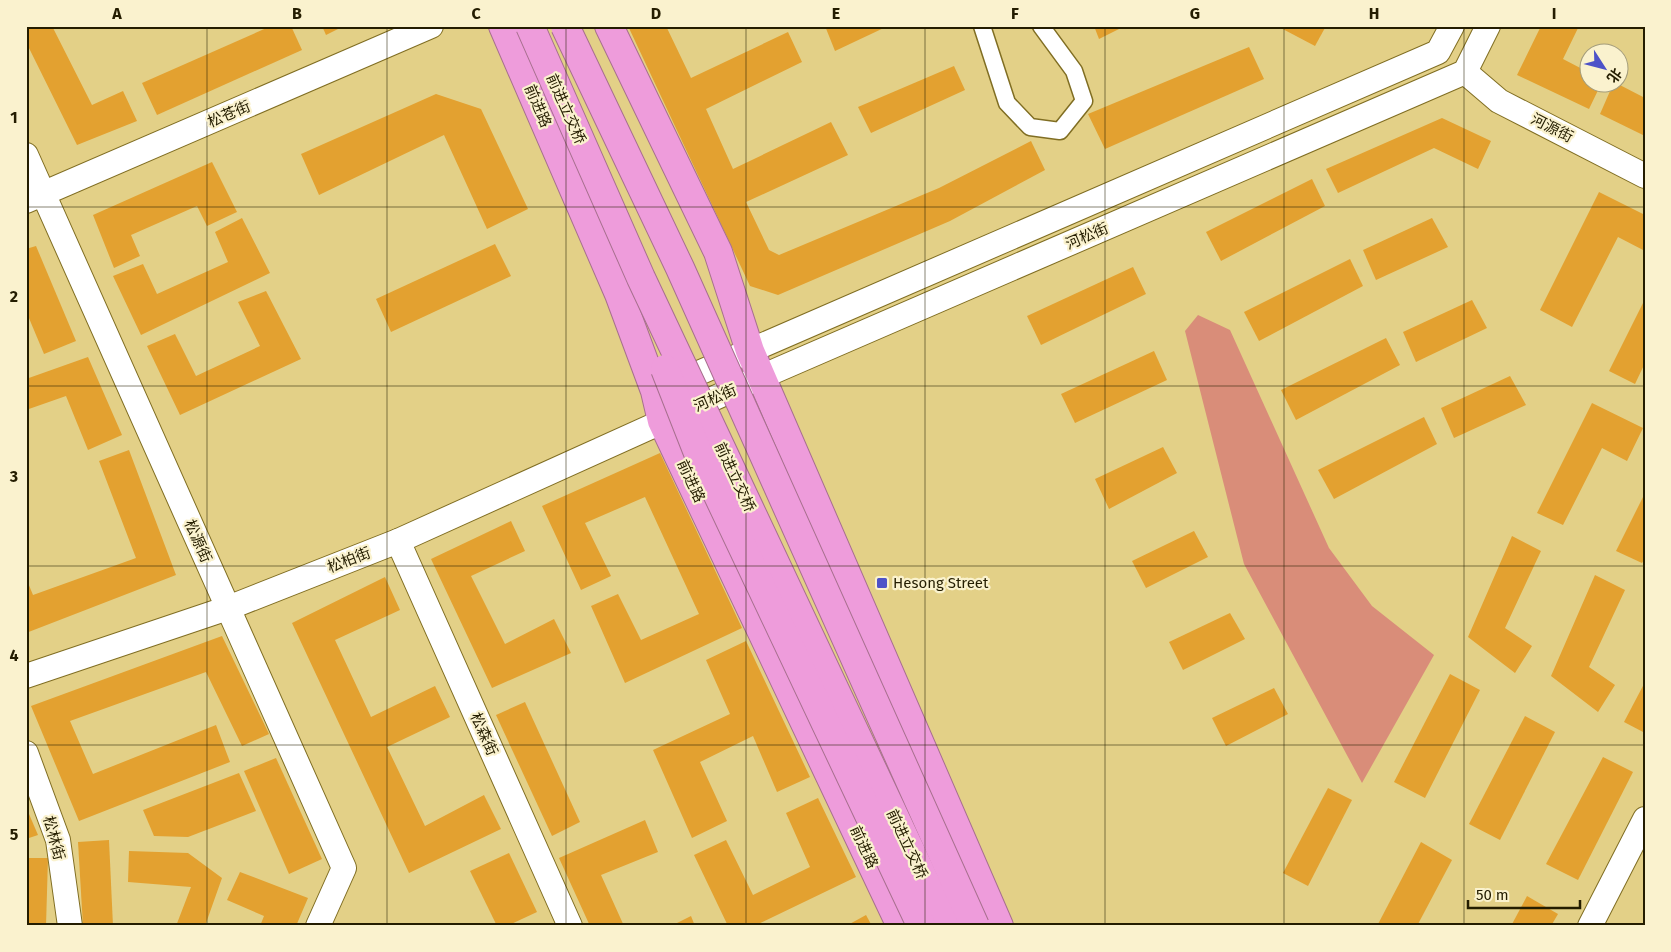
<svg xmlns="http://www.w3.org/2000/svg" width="1671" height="952" font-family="'Fira Sans','Noto Sans SC',sans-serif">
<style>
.green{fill:#d98d79}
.building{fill:#e3a130}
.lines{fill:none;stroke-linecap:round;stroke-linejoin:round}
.street-casing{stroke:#806e23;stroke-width:19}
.secondary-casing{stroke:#806e23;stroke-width:26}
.highway-casing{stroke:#a7708e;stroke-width:30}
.street{stroke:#fff;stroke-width:16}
.secondary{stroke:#fff;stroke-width:24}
.highway{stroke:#ee9cdb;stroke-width:28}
.highway-bridge-casing{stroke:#a7708e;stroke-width:30;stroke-linecap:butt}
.highway-bridge{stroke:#ee9cdb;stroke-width:28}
.grid{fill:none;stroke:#241d00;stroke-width:1;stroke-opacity:0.55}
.poi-dot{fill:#4d52c8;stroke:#faf2ce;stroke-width:2}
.labels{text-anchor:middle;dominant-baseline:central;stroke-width:4.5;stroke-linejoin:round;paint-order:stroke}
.street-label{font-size:15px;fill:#241d00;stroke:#faf2ce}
.poi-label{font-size:15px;fill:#241d00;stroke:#faf2ce;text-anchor:start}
.neatline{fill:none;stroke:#241d00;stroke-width:2}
.grid-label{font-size:16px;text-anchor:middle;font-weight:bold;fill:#241d00}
</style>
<rect width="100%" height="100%" fill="#e3d087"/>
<polygon class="green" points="1198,315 1230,330 1329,548 1372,606 1434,655 1362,783 1244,564 1185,331"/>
<g class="building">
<polygon points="26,26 52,26 92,105 123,91 137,121 77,145 26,42"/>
<polygon points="271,26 291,26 302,50 157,115 142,83"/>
<polygon points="322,26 344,26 326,35"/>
<polygon points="628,26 666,26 691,78 788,32 802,62 706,109 733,169 831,122 848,155 746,202 769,250 779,255 939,188 1031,141 1045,170 950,221 778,295 750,286"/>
<polygon points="825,26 888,26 835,51"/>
<polygon points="1094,26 1125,26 1099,39"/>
<polygon points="1277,26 1326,26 1315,46"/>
<polygon points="1541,26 1579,26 1563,59 1588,72 1588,82 1602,82 1589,109 1517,75"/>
<polygon points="1249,47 1264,79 1105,149 1088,114"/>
<polygon points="954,66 965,90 871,133 858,107"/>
<polygon points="1614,82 1645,98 1645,136 1600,114"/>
<polygon points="436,94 481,109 528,209 487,229 444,135 319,195 301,154"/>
<polygon points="1442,118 1491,141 1478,169 1434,148 1338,193 1326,169"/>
<polygon points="212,162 237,212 207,226 197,206 131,235 140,256 114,268 93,215"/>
<polygon points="1312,179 1325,206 1221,261 1206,232"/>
<polygon points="1599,192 1645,215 1645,251 1618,237 1572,327 1540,310"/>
<polygon points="242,218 270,273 141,335 113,276 143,264 157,294 228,262 215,232"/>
<polygon points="1432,218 1448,247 1376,280 1363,250"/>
<polygon points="495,244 511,276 391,332 376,299"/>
<polygon points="36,246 76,341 44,354 26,311 26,249"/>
<polygon points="1350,259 1363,286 1259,341 1244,312"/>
<polygon points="1133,267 1146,294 1041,345 1027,316"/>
<polygon points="266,291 301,359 180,415 147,346 175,334 196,376 260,346 238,302"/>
<polygon points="1645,299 1645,363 1635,384 1609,371"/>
<polygon points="1472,300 1487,328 1416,362 1403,332"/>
<polygon points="1386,338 1400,365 1296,420 1281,390"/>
<polygon points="1154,351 1167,380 1075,423 1061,394"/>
<polygon points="88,357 122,435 88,450 66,396 26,410 26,379"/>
<polygon points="1510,376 1526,405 1454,438 1441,408"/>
<polygon points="1592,403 1643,428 1627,461 1602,448 1563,525 1537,513"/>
<polygon points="1424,417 1437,444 1334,499 1318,470"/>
<polygon points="1163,447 1177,473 1109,509 1095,479"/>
<polygon points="129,450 176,575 26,633 26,578 33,595 136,558 99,461"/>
<polygon points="660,453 742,628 625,683 591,606 618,594 641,640 699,614 645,497 585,523 611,576 581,590 542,506"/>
<polygon points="1645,493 1645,558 1642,563 1616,551"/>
<polygon points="511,521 525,551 471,576 505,644 554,619 571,653 492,688 431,559"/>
<polygon points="1194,531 1208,557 1146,588 1132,561"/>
<polygon points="1512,536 1541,551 1505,628 1532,646 1515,673 1468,637"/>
<polygon points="1595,575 1625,590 1589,667 1615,685 1598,712 1551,676"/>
<polygon points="385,577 400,610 335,640 371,717 435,686 450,717 387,747 425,826 484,795 501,829 409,873 292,623"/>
<polygon points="1230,613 1245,639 1183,670 1169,642"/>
<polygon points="222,636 269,734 242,746 206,672 70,721 93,774 216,725 230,762 79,821 31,706"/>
<polygon points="746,641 810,777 777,792 753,736 700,762 727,821 692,838 653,750 730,714 706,660"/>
<polygon points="1450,674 1480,690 1425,798 1394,782"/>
<polygon points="1645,682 1645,733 1624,722"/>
<polygon points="1274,688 1288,714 1226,746 1212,718"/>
<polygon points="525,702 580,822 552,836 496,715"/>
<polygon points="1525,716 1555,732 1500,840 1469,824"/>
<polygon points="1603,757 1633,772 1578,880 1546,864"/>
<polygon points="276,758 322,859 289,874 244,771"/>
<polygon points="239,773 256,811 188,837 154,836 143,810"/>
<polygon points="1328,788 1352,800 1308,886 1283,873"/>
<polygon points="818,798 856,877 754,926 728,926 694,855 726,840 753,895 810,867 786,813"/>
<polygon points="26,807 38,835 26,839"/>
<polygon points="645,820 658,852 601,875 624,926 590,926 559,858"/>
<polygon points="109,840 113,926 83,926 78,842"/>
<polygon points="1421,842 1452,860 1417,926 1377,926"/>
<polygon points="129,851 188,853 222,878 205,926 176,926 191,887 128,882"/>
<polygon points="509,853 537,912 507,926 497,926 470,871"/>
<polygon points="26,858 48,858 46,926 26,926"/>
<polygon points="240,872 308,898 296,926 260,926 264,916 227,900"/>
<polygon points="1527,896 1558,914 1551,926 1511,926"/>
<polygon points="866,915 872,926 846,926"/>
<polygon points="691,916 695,926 671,926"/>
</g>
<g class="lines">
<defs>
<polyline id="street" points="982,26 1007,103 1030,127 1060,131 1084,101 1074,71 1041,26"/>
<g id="secondary">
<polyline points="1465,72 1499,101 1645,176"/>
<polyline points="26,155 344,868 318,926"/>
<polyline points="26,201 431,26"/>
<polyline points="671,385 1438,52 1452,26"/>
<polyline points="398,541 570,926"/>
<polyline points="26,676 228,608 398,541 761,377 1465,72 1488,26"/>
<polyline points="26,753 58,840 70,926"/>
<polyline points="1590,926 1645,819"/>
</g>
<g id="highway">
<polyline points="503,26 619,294 655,391 662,421 901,926"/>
<polyline points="609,26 718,252 750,351 999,926"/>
</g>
</defs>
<use href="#street" class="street-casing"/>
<use href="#secondary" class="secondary-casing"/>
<use href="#highway" class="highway-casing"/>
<use href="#street" class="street"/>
<use href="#secondary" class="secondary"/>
<use href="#highway" class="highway"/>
<defs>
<g id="highway-bridge">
<polyline points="530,26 641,278 946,926"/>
<polyline points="565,26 680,268 975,926"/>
<polyline points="665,369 698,453 921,925"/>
</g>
</defs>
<use href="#highway-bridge" class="highway-bridge-casing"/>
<use href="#highway-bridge" class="highway-bridge"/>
</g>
<path class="grid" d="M207 26V926M387 26V926M566 26V926M746 26V926M925 26V926M1105 26V926M1284 26V926M1464 26V926M26 207H1645M26 386H1645M26 566H1645M26 745H1645"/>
<rect class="poi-dot" x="876" y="577" width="12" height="12" rx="2.5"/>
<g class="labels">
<g class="street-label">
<text transform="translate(538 106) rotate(67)">前进路</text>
<text transform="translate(566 109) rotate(66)">前进立交桥</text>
<text transform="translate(229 114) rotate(-23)">松苍街</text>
<text transform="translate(1552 128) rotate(27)">河源街</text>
<text transform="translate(1087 236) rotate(-23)">河松街</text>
<text transform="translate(715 398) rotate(-24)">河松街</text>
<text transform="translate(735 477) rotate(65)">前进立交桥</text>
<text transform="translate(691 481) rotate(65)">前进路</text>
<text transform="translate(198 541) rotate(66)">松源街</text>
<text transform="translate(349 560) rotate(-21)">松柏街</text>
<text transform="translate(484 734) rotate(66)">松森街</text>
<text transform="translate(54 838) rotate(75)">松林街</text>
<text transform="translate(907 844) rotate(65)">前进立交桥</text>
<text transform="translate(864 847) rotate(65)">前进路</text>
</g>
<g class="poi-label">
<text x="893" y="583">Hesong Street</text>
</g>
</g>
<rect width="1671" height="952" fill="none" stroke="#faf2ce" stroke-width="55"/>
<g transform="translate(1604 68) rotate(126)"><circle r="24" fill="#faf2ce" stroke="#a49d7c"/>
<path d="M0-4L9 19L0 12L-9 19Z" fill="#4d52c8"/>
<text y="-8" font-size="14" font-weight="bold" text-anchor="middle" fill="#241d00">北</text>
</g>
<path d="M1468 900v8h112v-8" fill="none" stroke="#241d00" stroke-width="2.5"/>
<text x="1476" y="900" font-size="15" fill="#241d00" stroke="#faf2ce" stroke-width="4" paint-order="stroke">50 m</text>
<rect x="28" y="28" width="1616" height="896" class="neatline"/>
<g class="grid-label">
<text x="117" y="19">A</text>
<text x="297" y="19">B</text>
<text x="476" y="19">C</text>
<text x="656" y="19">D</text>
<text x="836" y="19">E</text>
<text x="1015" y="19">F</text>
<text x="1195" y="19">G</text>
<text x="1374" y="19">H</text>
<text x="1554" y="19">I</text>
<text x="14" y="123">1</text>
<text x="14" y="302">2</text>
<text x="14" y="482">3</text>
<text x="14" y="661">4</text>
<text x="14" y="840">5</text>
</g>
</svg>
